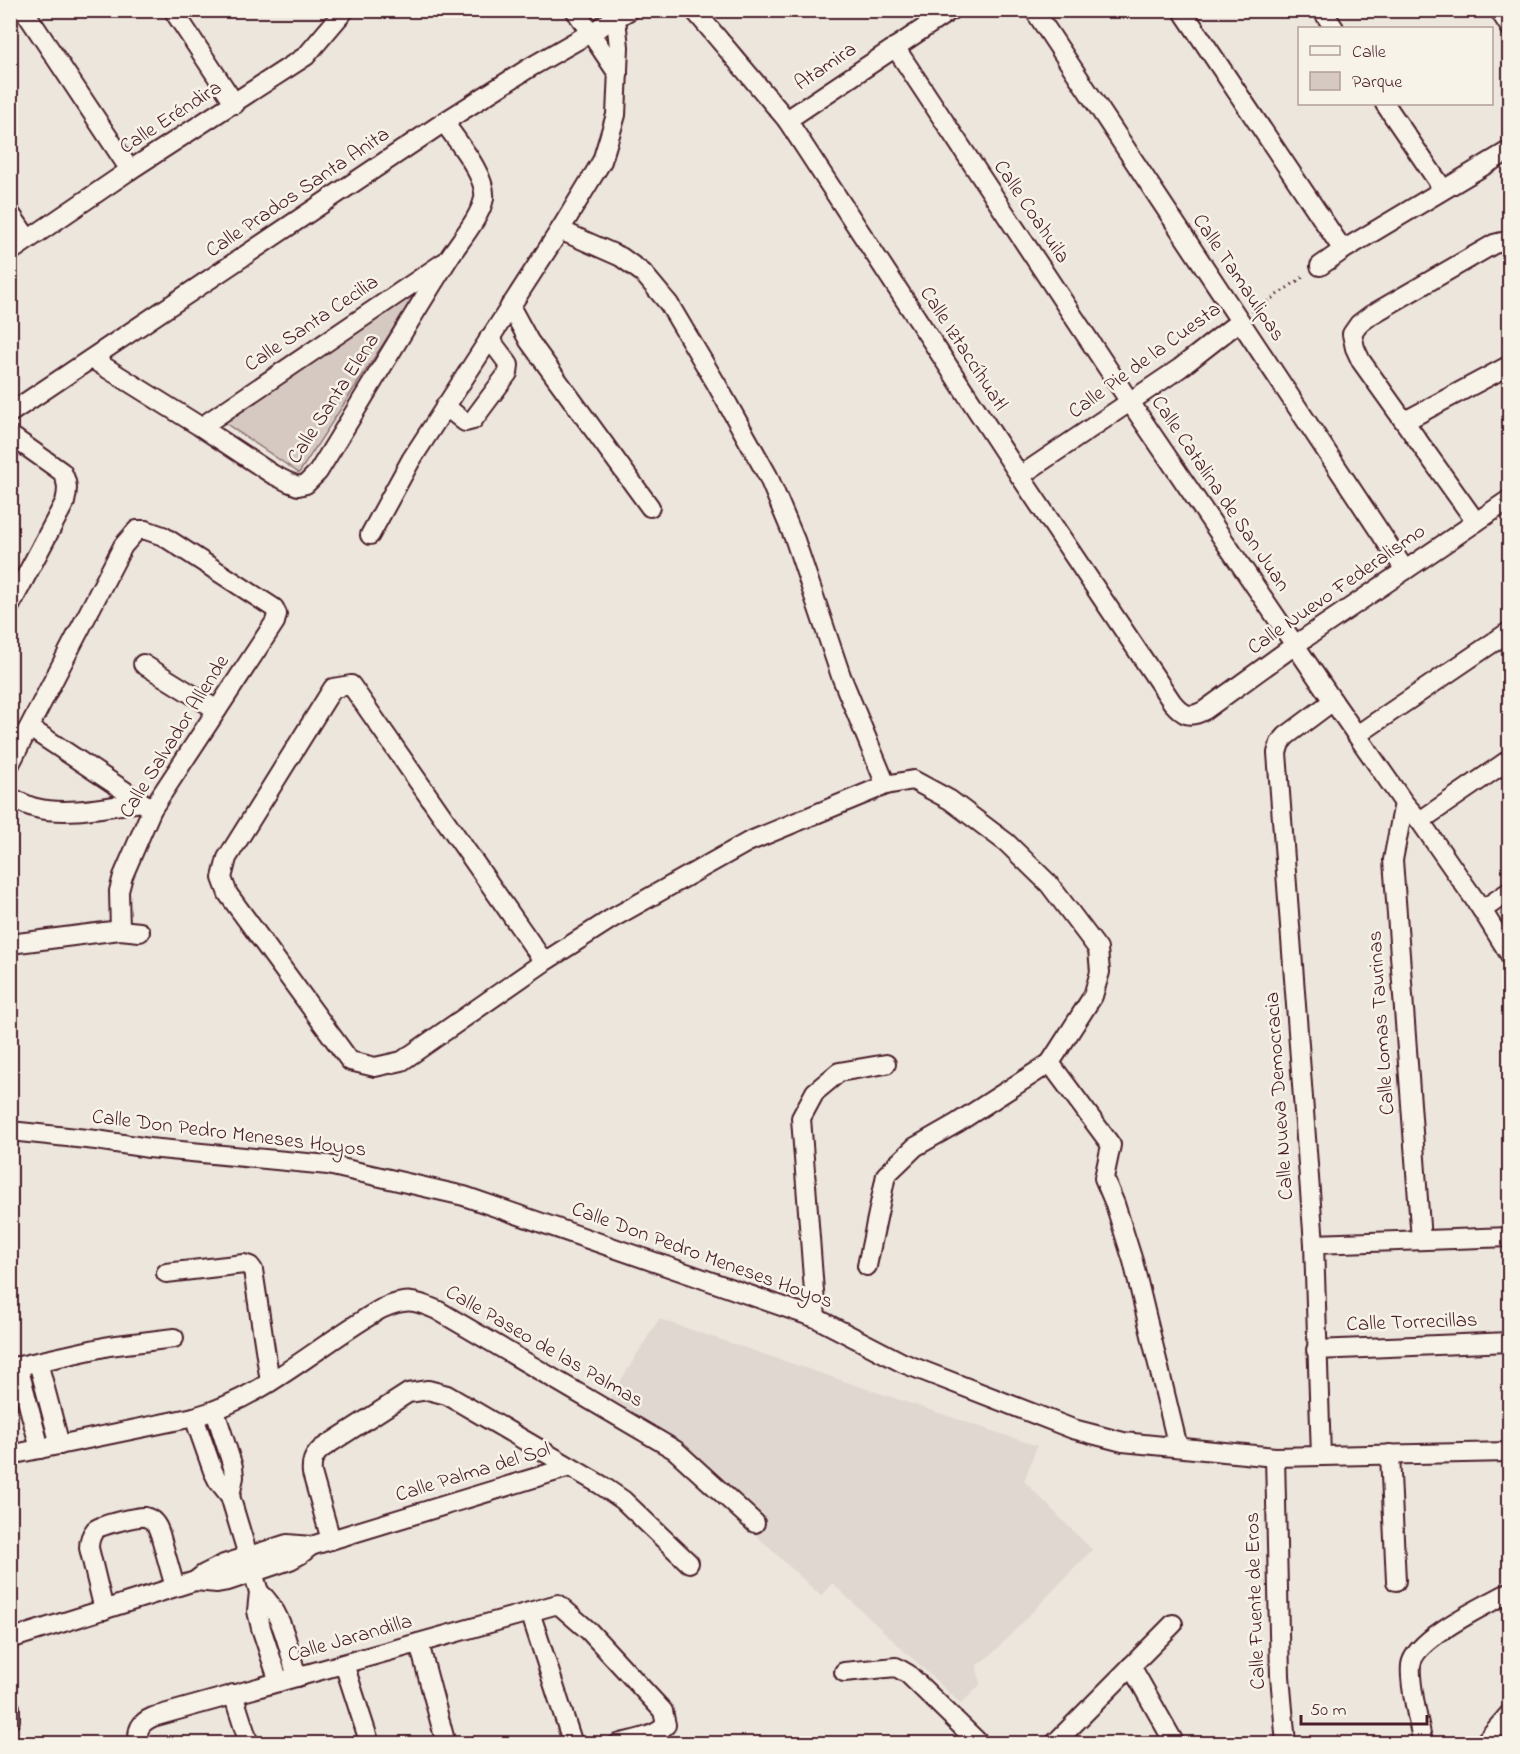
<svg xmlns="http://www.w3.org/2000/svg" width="1520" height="1754" font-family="'Indie Flower',sans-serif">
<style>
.built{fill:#e0d7d0}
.green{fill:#d5c9c2;stroke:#907476;stroke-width:1.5}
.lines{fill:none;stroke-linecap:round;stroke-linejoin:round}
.minor-casing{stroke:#4a1f2b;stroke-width:22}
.path{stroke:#4a1f2b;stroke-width:3;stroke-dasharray:1.5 4.5;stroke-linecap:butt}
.minor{stroke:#f7f3e8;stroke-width:18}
.labels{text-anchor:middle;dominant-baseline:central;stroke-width:5;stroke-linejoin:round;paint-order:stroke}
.street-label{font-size:21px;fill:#4a1f2b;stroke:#f7f3e8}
</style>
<rect width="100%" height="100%" fill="#ece6dd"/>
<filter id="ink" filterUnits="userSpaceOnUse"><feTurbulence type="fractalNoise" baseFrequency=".0167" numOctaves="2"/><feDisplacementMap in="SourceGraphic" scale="12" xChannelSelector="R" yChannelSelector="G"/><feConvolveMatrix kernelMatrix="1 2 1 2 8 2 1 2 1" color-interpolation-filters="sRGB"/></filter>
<g filter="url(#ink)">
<polygon class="built" points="659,1319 1037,1446 1024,1481 1092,1550 993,1653 977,1665 980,1685 961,1704 832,1583 821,1596 670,1455 600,1414"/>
<polygon class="green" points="419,289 299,473 222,421"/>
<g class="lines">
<defs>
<g id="minor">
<polyline points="24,10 130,170"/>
<polyline points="173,10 235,104"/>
<polyline points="575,10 618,74"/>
<path d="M694 10 787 120 1020 476 1172 702C1183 715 1189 719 1205 710L1295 645 1510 499"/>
<polyline points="1034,10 1405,570"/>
<polyline points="1182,10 1343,250"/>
<polyline points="1322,10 1334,28"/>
<polyline points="1499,10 1510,27"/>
<polyline points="895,47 1130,402 1333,701 1404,803 1420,821 1482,910 1510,955"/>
<polyline points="1385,104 1443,189"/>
<polyline points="787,120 951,10"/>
<polyline points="10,213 28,239"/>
<polyline points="560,230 621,257 643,273 669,304 717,385 768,476 795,540 841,676 886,785 913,780 950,800 1007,843 1049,884 1098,949 1100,972 1093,996 1050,1063 1111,1145 1104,1178 1115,1204 1133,1261 1178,1447"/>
<polyline points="10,252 130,170 306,56 345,10"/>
<polyline points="1320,266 1343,250 1510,150"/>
<polyline points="510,306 529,341 650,507"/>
<path d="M92 359 201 427 272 474 288 482 298 486 306 484 318 472C361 402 403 331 447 261 457 244 481 217 484 198 487 176 456 140 444 122"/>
<polyline points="445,406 465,422 473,420 508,373 509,365 507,362 489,338"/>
<polyline points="10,413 444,122 529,68 630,10"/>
<polyline points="1405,421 1510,365"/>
<polyline points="201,427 443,263"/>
<path d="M10 435 62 472C68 483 68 490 65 502L10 606"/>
<polyline points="1020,476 1180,368 1240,321"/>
<polyline points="1476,522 1361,361 1355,348 1352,334 1359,324 1371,315 1494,244 1502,242 1510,244"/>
<polyline points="370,535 411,460 560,230 602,161 616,115 619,47 616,19 611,10"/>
<polyline points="143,664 217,710"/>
<polyline points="30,728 152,809"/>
<polyline points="1357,735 1510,631"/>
<polyline points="10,764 123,546 137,530 146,530 163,536 274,608 277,614 275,622 152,809 123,876 119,891 120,930"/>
<path d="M10 797C19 801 27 806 36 808 68 816 110 806 142 802"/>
<polyline points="1404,803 1393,860 1421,1240"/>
<polyline points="1420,821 1510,759"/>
<polyline points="1482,910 1510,891"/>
<polyline points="10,944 120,930 140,932"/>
<polyline points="544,962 351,685 333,688 227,858 222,878 228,894 350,1061 375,1067 402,1061 544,962 611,919 748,842 886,785"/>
<polyline points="10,1131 96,1140 149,1148 328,1165 464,1196 816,1318 903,1363 1073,1429 1123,1442 1275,1457 1510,1452"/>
<polyline points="1314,1244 1510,1237"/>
<polyline points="867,1266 886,1175 915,1147 957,1123 1050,1063"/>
<polyline points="166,1273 244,1264 250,1266 253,1270 270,1382"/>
<polyline points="816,1318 801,1118 815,1092 839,1072 886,1064"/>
<polyline points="1316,1350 1510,1342"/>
<polyline points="38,1362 60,1445"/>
<polyline points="18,1366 40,1449"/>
<polyline points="10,1368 109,1346 174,1338"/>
<polyline points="215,1411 233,1467 234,1477 230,1496"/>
<polyline points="194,1417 213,1471 218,1481 230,1496 259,1592 257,1611 261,1628 279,1682"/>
<polyline points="1390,1454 1396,1581"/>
<path d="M10 1455 194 1417C265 1397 318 1345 381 1309 406 1298 414 1300 437 1310L675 1450 755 1523"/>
<polyline points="1321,1456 1314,1244 1277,753 1280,743 1286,736 1333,701"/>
<polyline points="1275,1457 1280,1676 1286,1744"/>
<path d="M331 1540 312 1473C311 1462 313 1457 321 1449L408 1393 428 1390 447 1395 601 1485 623 1500 689 1563"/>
<polyline points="195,1581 217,1583 228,1581 290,1560 301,1554 311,1546 570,1467"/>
<path d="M259 1592C283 1612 288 1648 297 1677"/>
<path d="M104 1610 89 1548C89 1541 90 1536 95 1530 100 1525 138 1516 145 1517 154 1519 158 1527 160 1534L175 1587"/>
<polyline points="530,1612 573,1744"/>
<polyline points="10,1639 195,1581 204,1574 224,1564 287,1544 311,1546"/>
<polyline points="419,1643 446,1744"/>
<polyline points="344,1664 370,1744"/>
<polyline points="1131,1666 1175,1744"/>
<polyline points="844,1672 896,1667 908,1674 980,1744"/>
<polyline points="233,1694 249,1744"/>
<polyline points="10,1708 10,1720"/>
<path d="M140 1744C135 1730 141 1722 153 1717L558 1604 589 1631 663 1711 666 1725C653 1738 635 1739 618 1744"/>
<polyline points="1054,1744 1173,1624"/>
<path d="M1423 1744C1419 1723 1409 1684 1411 1665 1414 1639 1486 1605 1510 1592"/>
<polyline points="1483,1744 1510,1713"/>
</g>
</defs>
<use href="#minor" class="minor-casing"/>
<polyline class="path" points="1252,312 1306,275"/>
<use href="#minor" class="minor"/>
</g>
</g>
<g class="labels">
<g class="street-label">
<text transform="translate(826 67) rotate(-34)">Atamira</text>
<text transform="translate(171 118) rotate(-33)">Calle Eréndira</text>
<text transform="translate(298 193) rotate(-34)">Calle Prados Santa Anita</text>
<text transform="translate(1031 212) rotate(56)">Calle Coahuila</text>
<text transform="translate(1238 278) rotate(56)">Calle Tamaulipas</text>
<text transform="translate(312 324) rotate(-34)">Calle Santa Cecilia</text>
<text transform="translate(963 349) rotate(57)">Calle Iztaccíhuatl</text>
<text transform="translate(1145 361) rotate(-36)">Calle Pie de la Cuesta</text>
<text transform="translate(334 399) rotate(-57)">Calle Santa Elena</text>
<text transform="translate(1220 494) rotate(56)">Calle Catalina de San Juan</text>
<text transform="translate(1337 590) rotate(-35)">Calle Nuevo Federalismo</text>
<text transform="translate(175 737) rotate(-58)">Calle Salvador Allende</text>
<text transform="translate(1382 1023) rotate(-94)">Calle Lomas Taurinas</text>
<text transform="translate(1280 1096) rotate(-94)">Calle Nueva Democracia</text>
<text transform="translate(229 1134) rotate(7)">Calle Don Pedro Meneses Hoyos</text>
<text transform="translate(702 1256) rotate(20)">Calle Don Pedro Meneses Hoyos</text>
<text transform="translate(1412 1323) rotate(-2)">Calle Torrecillas</text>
<text transform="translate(544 1347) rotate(30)">Calle Paseo de las Palmas</text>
<text transform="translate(473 1473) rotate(-17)">Calle Palma del Sol</text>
<text transform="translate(1256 1601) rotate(-92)">Calle Fuente de Eros</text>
<text transform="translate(350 1639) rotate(-16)">Calle Jarandilla</text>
</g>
</g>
<rect width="1520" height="1754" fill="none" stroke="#f7f3e8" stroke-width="36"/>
<rect x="18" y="18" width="1484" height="1718" fill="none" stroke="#4a1f2b" stroke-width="2" filter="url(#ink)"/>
<rect x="1298" y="27" width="195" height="78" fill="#f7f3e8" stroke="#b29e9c" stroke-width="1.5"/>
<rect x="1310" y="46" width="30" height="9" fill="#f7f3e8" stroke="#b29e9c" stroke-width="1.5"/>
<text x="1352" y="57" font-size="18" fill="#4a1f2b">Calle</text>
<rect x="1310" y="72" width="30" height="18" fill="#d5c9c2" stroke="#b29e9c" stroke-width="1.5"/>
<text x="1352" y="87" font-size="18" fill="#4a1f2b">Parque</text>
<path d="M1301 1715v9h126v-9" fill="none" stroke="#4a1f2b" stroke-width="3"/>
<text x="1310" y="1715" font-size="18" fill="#4a1f2b" stroke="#f7f3e8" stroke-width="4.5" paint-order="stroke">50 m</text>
</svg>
